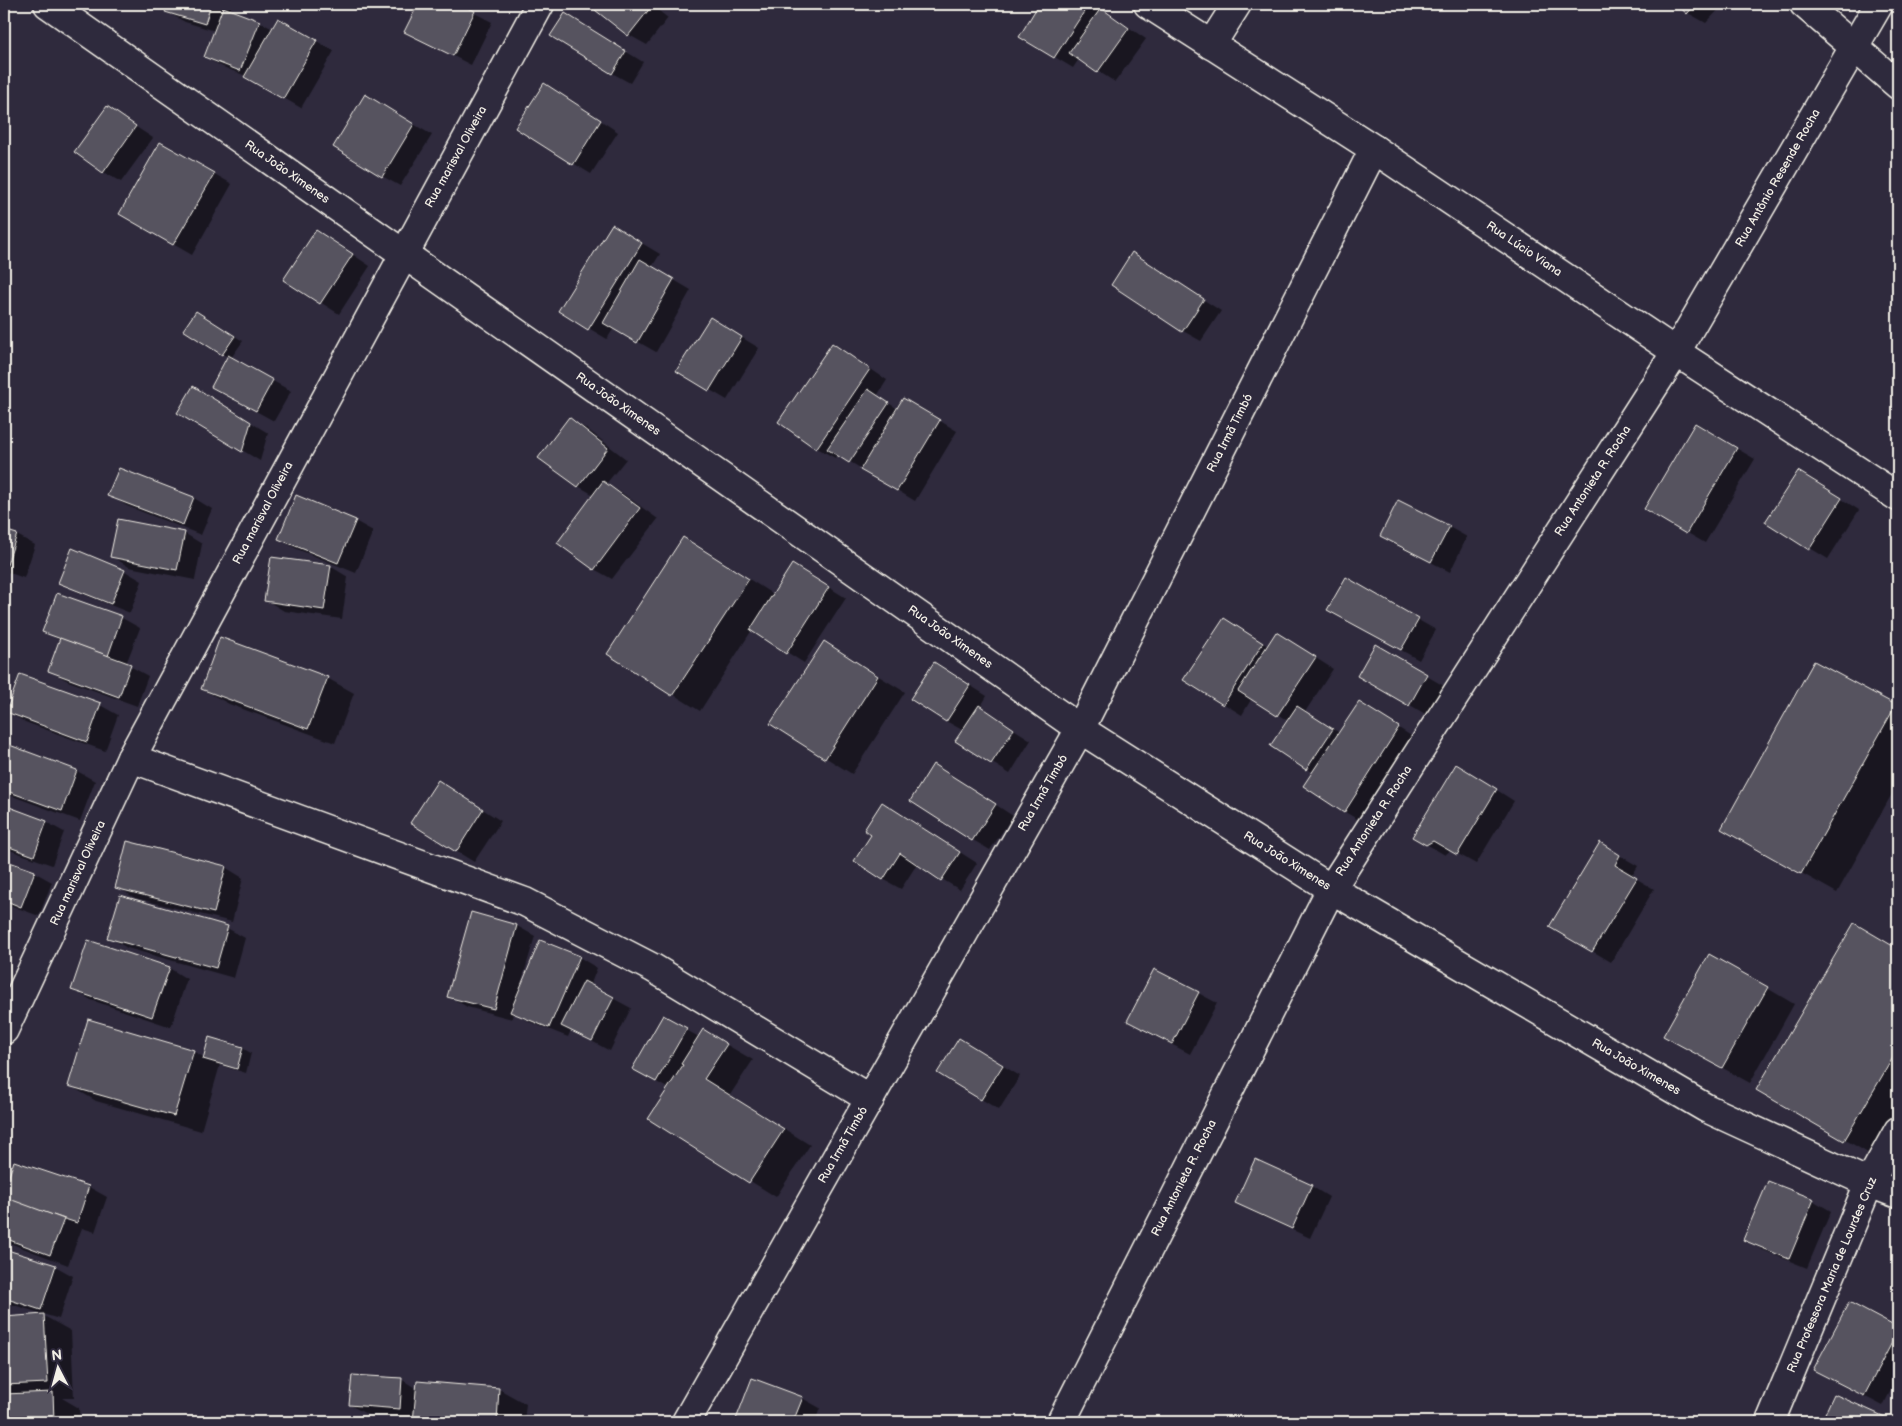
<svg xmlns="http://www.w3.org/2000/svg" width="1902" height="1426" font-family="'Balsamiq Sans',sans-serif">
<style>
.shadow{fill:#0007}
.building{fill:#56525f;stroke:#f4f1e8}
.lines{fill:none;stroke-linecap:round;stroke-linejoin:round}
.minor-casing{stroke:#f4f1e8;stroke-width:31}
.minor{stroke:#2f2a3d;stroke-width:28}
.labels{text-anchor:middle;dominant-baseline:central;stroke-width:4;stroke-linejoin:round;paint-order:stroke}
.street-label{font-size:12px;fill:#f4f1e8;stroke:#2f2a3d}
</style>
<rect width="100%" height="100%" fill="#2f2a3d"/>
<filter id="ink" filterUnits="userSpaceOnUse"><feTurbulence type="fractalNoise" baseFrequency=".02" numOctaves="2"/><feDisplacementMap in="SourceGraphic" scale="10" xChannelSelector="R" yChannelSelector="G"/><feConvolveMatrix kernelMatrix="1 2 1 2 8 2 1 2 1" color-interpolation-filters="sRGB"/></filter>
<g filter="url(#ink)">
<g class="shadow">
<polygon points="141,4 232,4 230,10 260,22 273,29 278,19 334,51 301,108 246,76 223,67 205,57 215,31 185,22 167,12"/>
<polygon points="419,4 457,4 492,22 471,65 406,32"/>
<polygon points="601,4 650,4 668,18 647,45 629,35 596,10"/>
<polygon points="1040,4 1094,4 1146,39 1115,82 1079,59 1073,68 1020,36"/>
<polygon points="1678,4 1724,4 1706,23 1688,13"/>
<polygon points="583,25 643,62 630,83 612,73"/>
<polygon points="562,95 618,132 591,174 573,163"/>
<polygon points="366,96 432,135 400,186 382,176"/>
<polygon points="107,108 153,138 121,182 103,172"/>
<polygon points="161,143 232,184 192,255 121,214"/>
<polygon points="630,236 660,254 652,267 691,290 656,352 614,328 607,339 560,311"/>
<polygon points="334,242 370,266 339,314 285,280"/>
<polygon points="1133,254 1221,311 1201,341 1183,331"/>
<polygon points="205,318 243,341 231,358 291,391 274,421 230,397 229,357 222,354"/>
<polygon points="728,329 759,348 727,400 710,390"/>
<polygon points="850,355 887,380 877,396 898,409 903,399 957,431 915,501 837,454 835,458 817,448"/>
<polygon points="211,398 268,433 260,461 179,412"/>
<polygon points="569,419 587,429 626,459 606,484 622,493 658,519 612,579 594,569 594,495 578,486"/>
<polygon points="1696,425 1755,459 1705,543 1646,509"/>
<polygon points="119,469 194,498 212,509 201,535 127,506 109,495"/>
<polygon points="1816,483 1859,510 1828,559 1810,548"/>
<polygon points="355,521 373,531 356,573 297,549 279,539"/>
<polygon points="1449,527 1467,537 1450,572 1381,536"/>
<polygon points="4,531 17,535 35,545 24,578 4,571"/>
<polygon points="184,533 202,544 195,580 129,567 111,556"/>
<polygon points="710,554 774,595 811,576 846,598 804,663 752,630 700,711 608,654"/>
<polygon points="330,566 348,577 342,619 284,611 266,600"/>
<polygon points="125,571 142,581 130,613 78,592 60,582"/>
<polygon points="1346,579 1436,630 1419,660 1347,620"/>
<polygon points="58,594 122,618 140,628 126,664 148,676 137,706 68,681 50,671 61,641 44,631"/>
<polygon points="1224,619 1268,646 1294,644 1333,669 1305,712 1340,733 1377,714 1416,739 1362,822 1345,812 1314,773 1272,746 1288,721 1252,698 1242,715 1185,680"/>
<polygon points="824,643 905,692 852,774 772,724"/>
<polygon points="1375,646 1444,686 1427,715 1359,675"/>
<polygon points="1815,662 1898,708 1898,783 1837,893 1757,848"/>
<polygon points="952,674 987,696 980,708 1031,740 1010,774 957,741 964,731 946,721"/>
<polygon points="327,678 354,693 335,743 229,704 202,689"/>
<polygon points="100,705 118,715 105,751 25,722 7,712"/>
<polygon points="4,744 77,771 95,781 80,821 4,793"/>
<polygon points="952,776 1013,816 990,850 973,840"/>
<polygon points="1475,776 1514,801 1476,864 1451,850 1445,855 1414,837"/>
<polygon points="456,792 501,821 474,862 456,851"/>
<polygon points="4,806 46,822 64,832 52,865 4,848"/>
<polygon points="900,814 977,863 960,890 917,864 901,889 883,879"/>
<polygon points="1600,844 1638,866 1632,876 1654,889 1611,962 1550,926"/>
<polygon points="4,861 34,872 52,882 39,916 4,903"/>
<polygon points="225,867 243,878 232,922 135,898 117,887"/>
<polygon points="4,916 11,920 6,952 4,952"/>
<polygon points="1854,925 1898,950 1898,1129 1880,1160 1758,1089"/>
<polygon points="517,926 535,936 521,984 579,957 597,968 590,986 631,1008 610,1051 571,1030 568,1037 530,1022 513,1012 512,1019 467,1007 449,996"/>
<polygon points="227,928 245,938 234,978 127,948 109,937"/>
<polygon points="4,956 8,959 4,1014"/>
<polygon points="169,968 187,979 171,1027 91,1000 73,989"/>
<polygon points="1155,970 1217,1003 1190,1054 1146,1031"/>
<polygon points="1767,988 1794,1004 1750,1083 1692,1051"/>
<polygon points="663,1017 699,1037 703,1031 753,1060 730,1095 810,1145 776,1197 650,1119 669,1089 651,1079"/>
<polygon points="242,1048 251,1053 246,1073 220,1065 201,1131 96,1101 69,1085 193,1051 205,1058"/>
<polygon points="977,1050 1020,1076 999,1110 981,1099"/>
<polygon points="14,1163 89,1187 107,1197 95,1232 82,1228 68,1265 4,1241 4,1195"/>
<polygon points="1769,1183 1814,1201 1831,1211 1807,1268 1763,1250 1745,1240"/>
<polygon points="1311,1186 1329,1197 1310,1238 1255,1213 1237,1202"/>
<polygon points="4,1250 55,1266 73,1276 59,1319 4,1302"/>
<polygon points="1850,1304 1898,1330 1898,1376 1883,1406 1833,1380"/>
<polygon points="44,1316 71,1331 74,1398 62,1398 79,1408 80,1422 4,1422 4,1318"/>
<polygon points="401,1379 417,1389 499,1389 526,1404 524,1422 415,1422 415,1418 368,1415 350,1405"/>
<polygon points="753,1380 802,1398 820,1408 815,1422 737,1422"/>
<polygon points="1835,1396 1893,1422 1822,1422"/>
</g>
<g class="building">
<polygon points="168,4 211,4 205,24 165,12"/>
<polygon points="418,4 460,4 475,11 453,56 404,32"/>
<polygon points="600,4 647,4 651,7 628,36 595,10"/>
<polygon points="1039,4 1089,4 1054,58 1019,37"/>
<polygon points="1676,4 1696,4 1687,14"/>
<polygon points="223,7 260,21 240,71 204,57"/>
<polygon points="1101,8 1129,28 1097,73 1069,53"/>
<polygon points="565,13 626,51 612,74 550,36"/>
<polygon points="278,18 317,40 283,99 244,77"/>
<polygon points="544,83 601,120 573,165 515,128"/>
<polygon points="365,94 414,124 382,177 333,147"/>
<polygon points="107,106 136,126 103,173 74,152"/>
<polygon points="160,142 215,173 173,245 119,214"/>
<polygon points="612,224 642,243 588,330 558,311"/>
<polygon points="316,230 353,254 320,304 283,280"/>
<polygon points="1132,252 1204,299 1182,332 1111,285"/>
<polygon points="640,259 674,279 637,343 603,323"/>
<polygon points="196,311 235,336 222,355 183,330"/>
<polygon points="710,317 742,337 709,391 676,371"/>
<polygon points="832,343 870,369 816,449 778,422"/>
<polygon points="228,355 273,380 256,411 211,387"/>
<polygon points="193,386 251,422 242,452 177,413"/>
<polygon points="868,389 889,403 849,463 827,449"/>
<polygon points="903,398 940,420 897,491 860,470"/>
<polygon points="569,417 608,448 578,487 538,458"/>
<polygon points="1695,423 1737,448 1686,534 1644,509"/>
<polygon points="119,468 194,497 183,525 107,496"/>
<polygon points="1798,471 1842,498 1809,550 1765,522"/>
<polygon points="603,481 640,508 594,570 557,543"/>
<polygon points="296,495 356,520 338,563 278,539"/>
<polygon points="1398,500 1450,526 1431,562 1380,536"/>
<polygon points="118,519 185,532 177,570 110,557"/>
<polygon points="4,530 17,534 6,568 4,568"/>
<polygon points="683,537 749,579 672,696 607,654"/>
<polygon points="72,548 125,570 111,604 58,583"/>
<polygon points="271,557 331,565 324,610 264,601"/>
<polygon points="792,564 829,587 786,654 750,630"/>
<polygon points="1346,577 1419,619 1401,650 1327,610"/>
<polygon points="57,593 122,616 108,656 42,632"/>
<polygon points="1224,618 1263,643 1223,705 1183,680"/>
<polygon points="1276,632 1316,657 1277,716 1238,691"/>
<polygon points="220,637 328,677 308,729 201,689"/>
<polygon points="60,638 131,664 119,697 48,671"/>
<polygon points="824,641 878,676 825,759 770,724"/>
<polygon points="1375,644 1427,674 1409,706 1357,676"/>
<polygon points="1814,661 1896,705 1801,874 1721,829"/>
<polygon points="934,662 970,685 946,722 910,699"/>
<polygon points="20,674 101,703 87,742 6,712"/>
<polygon points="1359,702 1399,727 1344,813 1303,786"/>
<polygon points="979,705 1014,729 991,764 955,741"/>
<polygon points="1297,706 1333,729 1306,770 1270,746"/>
<polygon points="4,743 77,770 62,811 4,790"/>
<polygon points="933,764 996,804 972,841 910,801"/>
<polygon points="1456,764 1497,789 1457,855 1433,841 1426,845 1412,837"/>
<polygon points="438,780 483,809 456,852 410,823"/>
<polygon points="882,802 960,852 941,881 900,853 883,880 854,861 871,835 864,830"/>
<polygon points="4,805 47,821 34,856 4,845"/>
<polygon points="127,841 226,866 214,913 115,888"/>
<polygon points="1600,842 1620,855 1615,865 1637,878 1592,952 1549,927"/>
<polygon points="4,860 35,871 21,907 4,900"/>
<polygon points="120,895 228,926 216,968 107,938"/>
<polygon points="471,912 517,925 494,1009 447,997"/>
<polygon points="1854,923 1898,949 1898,1049 1844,1141 1756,1090"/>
<polygon points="88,940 170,967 152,1017 71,990"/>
<polygon points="540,940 580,956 549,1028 510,1012"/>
<polygon points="1709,954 1768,987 1722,1068 1663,1036"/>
<polygon points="1154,969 1199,992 1172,1044 1127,1021"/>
<polygon points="584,981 614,997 592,1041 561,1026"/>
<polygon points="663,1015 687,1028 656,1082 632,1069"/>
<polygon points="88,1019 194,1050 174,1116 68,1086"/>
<polygon points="703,1029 727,1044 704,1079 784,1129 749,1183 648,1119 683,1065 681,1064"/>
<polygon points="209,1037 243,1047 237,1069 203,1059"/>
<polygon points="959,1038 1003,1065 981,1100 937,1073"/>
<polygon points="1255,1159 1312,1185 1292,1229 1235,1203"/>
<polygon points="14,1161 89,1186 77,1223 4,1199 4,1191"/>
<polygon points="1768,1181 1814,1199 1789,1259 1743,1240"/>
<polygon points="4,1197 64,1219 50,1255 4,1238"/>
<polygon points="4,1249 56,1265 41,1310 4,1298"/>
<polygon points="1849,1302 1898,1328 1898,1331 1864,1396 1813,1370"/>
<polygon points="44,1314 48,1383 4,1385 4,1317"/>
<polygon points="352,1375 402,1378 400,1409 349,1405"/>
<polygon points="752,1378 803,1397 793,1422 735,1422"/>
<polygon points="417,1381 499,1388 497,1422 413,1422"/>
<polygon points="53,1392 54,1422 4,1422 4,1394"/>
<polygon points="1834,1394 1896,1422 1821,1422"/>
</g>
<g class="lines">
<defs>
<g id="minor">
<polyline points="48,4 1080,729 1331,889 1706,1108 1869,1183 1898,1194"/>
<polyline points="1148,4 1374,149 1676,352 1898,497"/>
<polyline points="1804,4 1898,85"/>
<polyline points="1211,45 1237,4"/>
<polyline points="131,758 525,902 653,968 870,1099"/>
<polyline points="4,1030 131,758 540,4"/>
<polyline points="686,1422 1080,729 1374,149"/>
<polyline points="1061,1422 1331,889 1676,352 1879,4"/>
<polyline points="1770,1422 1869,1183 1898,1131"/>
</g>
</defs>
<use href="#minor" class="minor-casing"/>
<use href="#minor" class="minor"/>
</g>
</g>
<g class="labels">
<g class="street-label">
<text transform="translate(456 157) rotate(-61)">Rua marisval Oliveira</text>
<text transform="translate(287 172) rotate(35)">Rua João Ximenes</text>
<text transform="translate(1778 178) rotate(-60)">Rua Antônio Resende Rocha</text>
<text transform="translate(1524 249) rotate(34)">Rua Lúcio Viana</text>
<text transform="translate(618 404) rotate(35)">Rua João Ximenes</text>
<text transform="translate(1230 433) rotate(-63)">Rua Irmã Timbó</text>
<text transform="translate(1593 481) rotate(-57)">Rua Antonieta R. Rocha</text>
<text transform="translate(263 513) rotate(-62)">Rua marisval Oliveira</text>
<text transform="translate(950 637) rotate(35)">Rua João Ximenes</text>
<text transform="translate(1043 793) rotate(-60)">Rua Irmã Timbó</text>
<text transform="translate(1374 821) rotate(-57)">Rua Antonieta R. Rocha</text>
<text transform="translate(1287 861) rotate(32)">Rua João Ximenes</text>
<text transform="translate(78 873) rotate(-65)">Rua marisval Oliveira</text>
<text transform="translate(1636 1067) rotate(30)">Rua João Ximenes</text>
<text transform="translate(843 1145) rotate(-60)">Rua Irmã Timbó</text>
<text transform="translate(1184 1178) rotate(-63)">Rua Antonieta R. Rocha</text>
<text transform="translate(1832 1275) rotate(-67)">Rua Professora Maria de Lourdes Cruz</text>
</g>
</g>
<rect width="1902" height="1426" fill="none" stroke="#2f2a3d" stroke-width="20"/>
<rect x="10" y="10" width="1882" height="1406" fill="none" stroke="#f4f1e8" stroke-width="2" filter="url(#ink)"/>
<g transform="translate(58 1368) rotate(354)" stroke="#2f2a3d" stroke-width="4" paint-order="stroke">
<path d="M0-4L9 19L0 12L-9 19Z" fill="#f4f1e8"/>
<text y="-8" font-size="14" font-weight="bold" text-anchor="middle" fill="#f4f1e8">N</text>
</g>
</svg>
